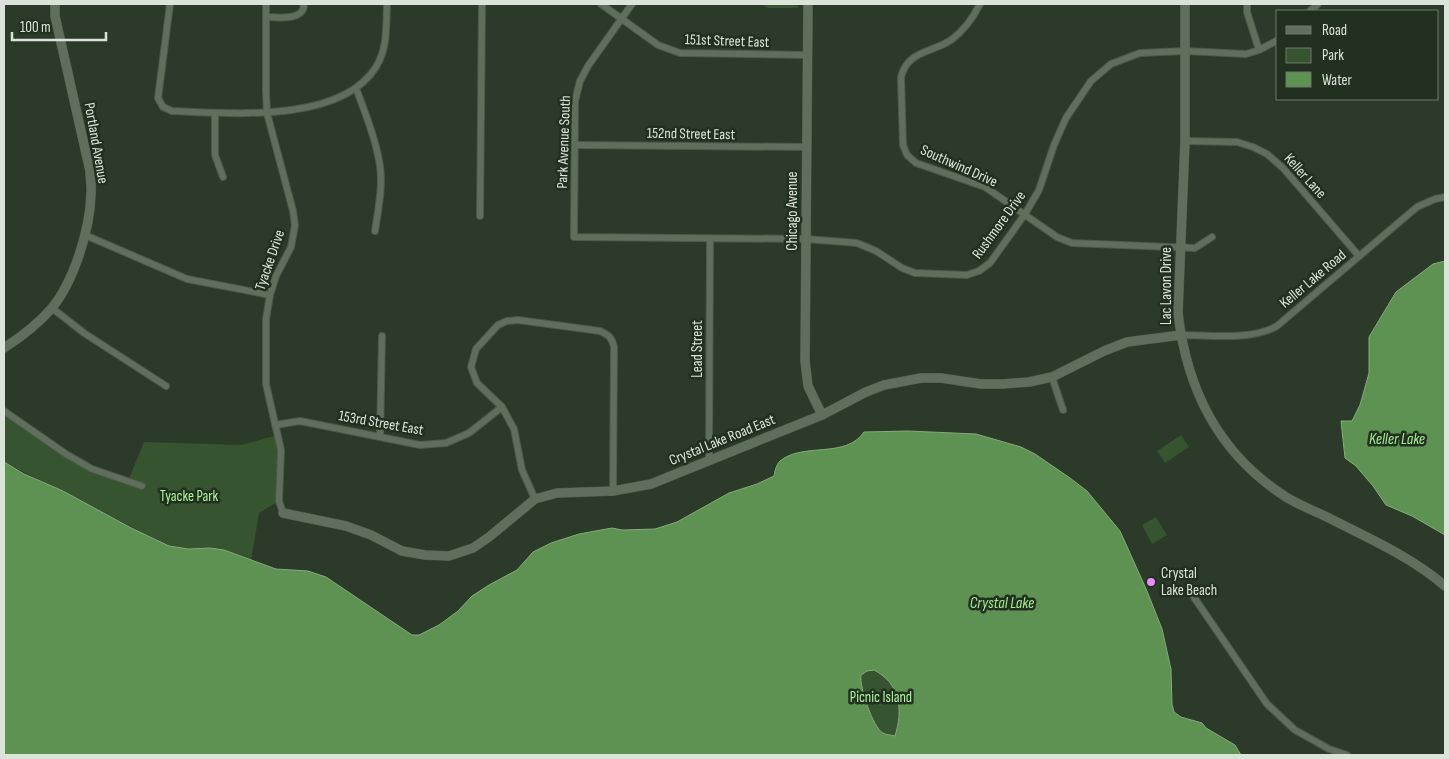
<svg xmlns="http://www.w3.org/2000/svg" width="1449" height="759" font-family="'Sofia Sans Condensed',sans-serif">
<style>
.green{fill:#36542f}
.water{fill:#5e9252;stroke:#84ab7a;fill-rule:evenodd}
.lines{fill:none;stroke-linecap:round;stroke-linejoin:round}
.street-casing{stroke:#4c5849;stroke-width:8}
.secondary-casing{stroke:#4c5849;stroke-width:10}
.street{stroke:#5f6f5c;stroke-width:6}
.secondary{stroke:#5f6f5c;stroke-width:9}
.poi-dot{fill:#e98dfe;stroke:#22301f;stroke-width:2}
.labels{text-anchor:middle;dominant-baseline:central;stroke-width:5;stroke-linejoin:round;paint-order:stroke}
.street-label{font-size:15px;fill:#dbe4d9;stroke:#22301f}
.park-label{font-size:15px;fill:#acf49c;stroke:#22301f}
.poi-label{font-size:15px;fill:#dbe4d9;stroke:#22301f;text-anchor:start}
.water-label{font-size:16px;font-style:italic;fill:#a3eb93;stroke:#22301f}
</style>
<rect width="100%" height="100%" fill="#2c3a29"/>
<g class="green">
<polygon points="761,4 798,4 798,8 768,8"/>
<polygon points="4,411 92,469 128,481 144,442 241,445 278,435 279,501 259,513 251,561 224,550 210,548 189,549 169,546 156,541 4,462"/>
<polygon points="1181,435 1189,447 1165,463 1157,451"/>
<polygon points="1156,517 1167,535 1152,544 1142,525"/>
<path d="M874 670C902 684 902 709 895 736 892 736 887 735 884 733 873 728 859 686 861 675L867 671Z"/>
</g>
<g class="water">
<polygon points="1445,261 1445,535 1412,516 1386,505 1373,486 1356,466 1345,458 1341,421 1352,421 1360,405 1369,373 1369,337 1396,292 1433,264"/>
<path d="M908 431 976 434 1021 447 1035 454 1070 478 1087 491 1120 531 1147 591 1162 629 1171 669 1172 704 1174 712 1181 717 1202 723 1206 728 1235 745 1241 755H4V462L24 474 63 491 131 528 169 546 189 549 210 548 224 550 276 569 308 571 326 577 412 635H419L439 625 458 611 472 596 489 585 517 570 533 552 551 543 579 534 612 528 622 530 655 529 677 522 729 493 757 484 774 476C775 471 776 465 780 461 803 442 846 459 864 432ZM874 670C901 684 903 710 895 736 892 735 886 735 883 733 873 728 859 686 861 675L867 671Z"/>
</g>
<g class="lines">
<defs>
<g id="street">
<path d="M170 4 158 98 163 107 172 111C229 113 340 124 376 67 388 48 386 25 387 4"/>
<polyline points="266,4 266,92 267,113 293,211 295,225 291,247 276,276 270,295 266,319 266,384 281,450 279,501 283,513"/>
<polyline points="601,4 658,45 680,53 807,55"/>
<polyline points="632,4 588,66 580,81 575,101 574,237 806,239 857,243 876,251 902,268 915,273 967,275 979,271 990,263 1025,214 1039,190 1054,145 1066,118 1091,81 1111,64 1140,53 1185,51 1246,54 1259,50 1278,40"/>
<path d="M980 4C973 18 965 30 951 40 932 53 908 50 901 77L903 145 907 155 916 163 985 187 1057 237 1072 243 1195 248 1212 237"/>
<polyline points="1247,4 1247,12 1259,50"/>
<polyline points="1310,11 1318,4"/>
<path d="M266 17C279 17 300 21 304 7L303 4"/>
<path d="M356 88C365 113 376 139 380 166 383 187 378 210 375 231"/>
<polyline points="215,113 215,155 223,177"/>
<polyline points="1185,141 1237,142 1253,147 1267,154 1283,168 1359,256"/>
<polyline points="575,145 806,147"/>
<polyline points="480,216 482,4"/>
<polyline points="85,235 187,279 270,295"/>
<polyline points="52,308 84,333 166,386"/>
<path d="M1181 335C1210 335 1251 341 1277 326L1417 207 1435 199 1445 197"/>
<polyline points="1052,377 1063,410"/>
<polyline points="4,411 66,454 92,469 142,486"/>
<polyline points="275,425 300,421 420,445 446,443 469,433 502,407"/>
<polyline points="380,437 382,336"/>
<polyline points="709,460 710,239"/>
<path d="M535 499 522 470 514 429 502 407 477 383 471 367 476 349 498 325 507 321 518 320 600 331C609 335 612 338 614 347L613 491"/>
<polyline points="1189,590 1267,704 1295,730 1329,749 1347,755"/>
</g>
<g id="secondary">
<polyline points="808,4 805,361 808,386 822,415"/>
<path d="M1185 4V141L1178 313C1187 391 1219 454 1286 497 1299 505 1314 511 1327 517 1368 538 1410 556 1445 586"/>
<path d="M4 348C21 337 37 325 51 309 74 282 90 229 91 194 92 187 90 179 90 171L55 16V4"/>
<polyline points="283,513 346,526 371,535 402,551 425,555 449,556 473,548 489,537 535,499 557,493 613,491 651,484 822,415 866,392 884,385 921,378 941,378 981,384 1003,384 1029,382 1052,377 1104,351 1127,342 1181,335"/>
</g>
</defs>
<use href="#street" class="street-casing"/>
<use href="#secondary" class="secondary-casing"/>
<use href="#street" class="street"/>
<use href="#secondary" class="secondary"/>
</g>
<circle class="poi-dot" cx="1151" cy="582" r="5"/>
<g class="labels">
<g class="street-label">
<text transform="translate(727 41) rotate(2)">151st Street East</text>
<text transform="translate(691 134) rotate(1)">152nd Street East</text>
<text transform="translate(564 142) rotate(-88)">Park Avenue South</text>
<text transform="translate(96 143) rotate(80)">Portland Avenue</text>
<text transform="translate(959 166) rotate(24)">Southwind Drive</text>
<text transform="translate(1305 176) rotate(48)">Keller Lane</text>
<text transform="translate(792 211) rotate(-90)">Chicago Avenue</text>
<text transform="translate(999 225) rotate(-54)">Rushmore Drive</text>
<text transform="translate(270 260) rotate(-71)">Tyacke Drive</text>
<text transform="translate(1313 279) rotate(-40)">Keller Lake Road</text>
<text transform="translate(1166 286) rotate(-90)">Lac Lavon Drive</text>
<text transform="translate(697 349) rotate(-90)">Lead Street</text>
<text transform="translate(381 423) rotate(10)">153rd Street East</text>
<text transform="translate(722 440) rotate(-22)">Crystal Lake Road East</text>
</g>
<g class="park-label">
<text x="189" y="496">Tyacke Park</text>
<text x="881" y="697">Picnic Island</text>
</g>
<g class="poi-label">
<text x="1161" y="573">Crystal<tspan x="1161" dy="17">Lake Beach</tspan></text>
</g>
<g class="water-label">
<text x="1397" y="439">Keller Lake</text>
<text x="1002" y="603">Crystal Lake</text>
</g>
</g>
<rect width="1449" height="759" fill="none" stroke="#dbe4d9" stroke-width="10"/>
<rect x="1276" y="10" width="162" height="90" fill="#22301f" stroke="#6c7869"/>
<rect x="1286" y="26" width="25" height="8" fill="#5f6f5c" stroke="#6c7869"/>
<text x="1322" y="35" font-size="15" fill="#dbe4d9">Road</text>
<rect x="1286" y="48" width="25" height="15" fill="#36542f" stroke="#6c7869"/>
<text x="1322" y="60" font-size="15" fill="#dbe4d9">Park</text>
<rect x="1286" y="72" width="25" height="15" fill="#5e9252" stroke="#6c7869"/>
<text x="1322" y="85" font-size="15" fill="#dbe4d9">Water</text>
<path d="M12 32v8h94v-8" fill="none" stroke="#dbe4d9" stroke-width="2.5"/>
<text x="20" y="32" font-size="15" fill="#dbe4d9" stroke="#22301f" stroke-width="4" paint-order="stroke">100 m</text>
</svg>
